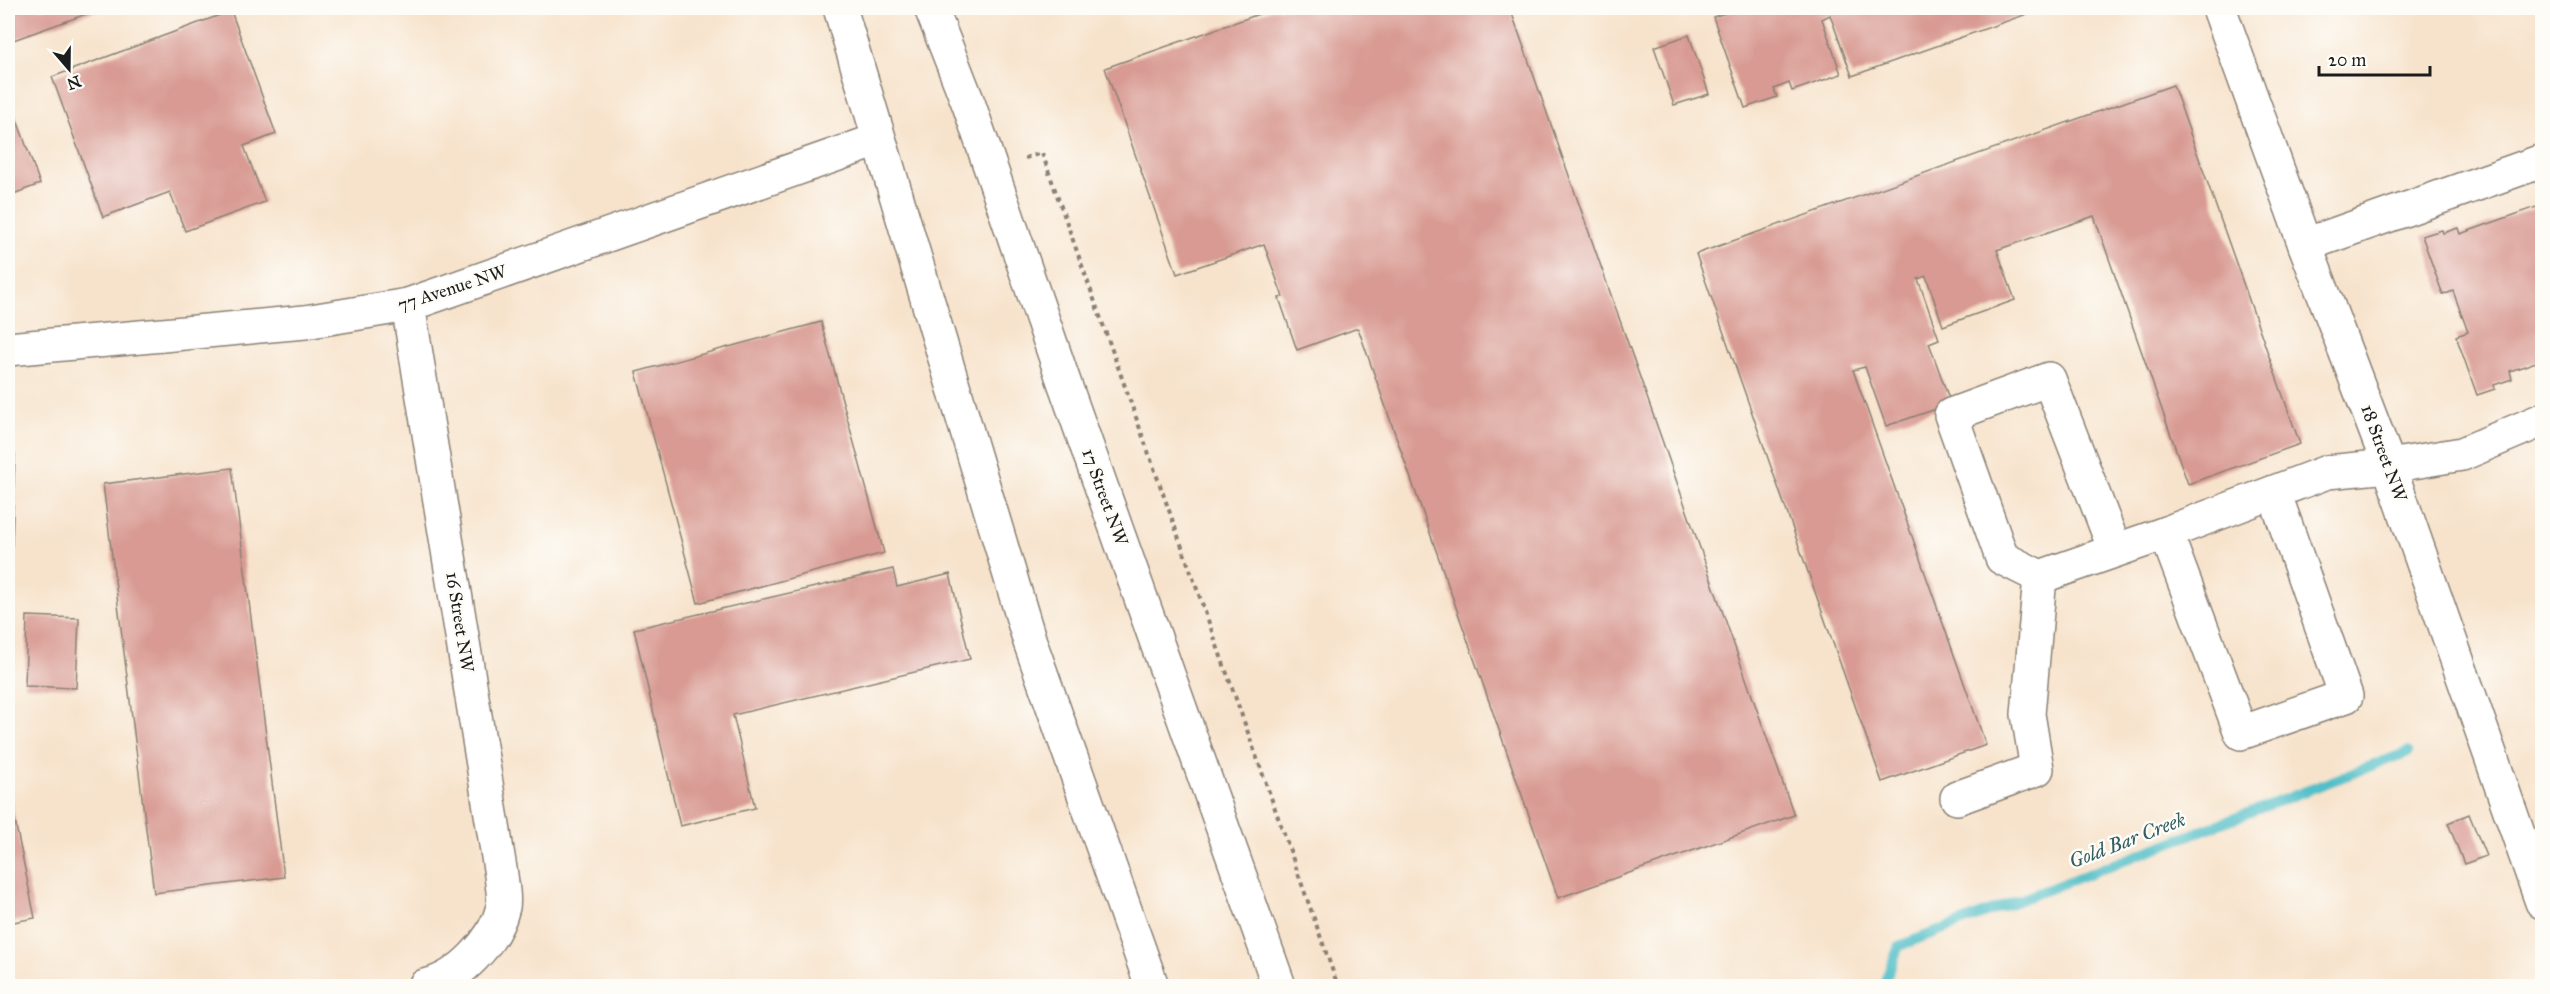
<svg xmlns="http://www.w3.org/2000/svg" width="2550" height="994" font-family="'IM FELL Great Primer',serif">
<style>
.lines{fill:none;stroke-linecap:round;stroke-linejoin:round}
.stream{stroke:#52bfc8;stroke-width:10}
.building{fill:#d89a92}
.minor-casing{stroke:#8a8074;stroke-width:36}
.major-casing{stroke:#8a8074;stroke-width:36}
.path{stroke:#8a8074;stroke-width:4;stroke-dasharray:4.5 4.5;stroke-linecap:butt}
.minor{stroke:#fff;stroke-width:33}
.major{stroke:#fff;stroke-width:33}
.labels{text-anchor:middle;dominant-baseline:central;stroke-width:5;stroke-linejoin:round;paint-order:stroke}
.street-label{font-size:18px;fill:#1c1c1c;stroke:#fdfcf7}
.water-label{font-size:20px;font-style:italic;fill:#325d61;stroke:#fdfcf7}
</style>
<rect width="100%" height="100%" fill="#fdfcf7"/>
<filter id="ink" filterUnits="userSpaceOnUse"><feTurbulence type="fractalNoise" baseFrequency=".0167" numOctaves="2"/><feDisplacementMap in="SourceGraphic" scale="12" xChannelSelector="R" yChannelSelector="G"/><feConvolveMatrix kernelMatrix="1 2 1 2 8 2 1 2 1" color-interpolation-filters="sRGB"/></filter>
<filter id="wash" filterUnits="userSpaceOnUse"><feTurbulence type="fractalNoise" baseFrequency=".008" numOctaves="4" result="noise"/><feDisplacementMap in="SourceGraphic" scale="24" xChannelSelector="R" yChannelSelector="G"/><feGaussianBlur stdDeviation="1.35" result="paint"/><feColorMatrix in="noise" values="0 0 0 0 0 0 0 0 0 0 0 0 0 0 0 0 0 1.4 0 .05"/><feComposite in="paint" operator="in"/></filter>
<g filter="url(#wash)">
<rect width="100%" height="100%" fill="#f7e3cc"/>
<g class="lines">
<polyline class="stream" points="1883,986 1899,946 2408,752"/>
</g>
<g id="blocks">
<g class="building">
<polygon points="8,8 103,8 8,42"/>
<polygon points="1276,8 1510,8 1794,815 1558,898 1358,328 1297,350 1279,298 1283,297 1264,244 1177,274 1105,68"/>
<polygon points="1740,8 2044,8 1852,76 1830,15 1822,19 1841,74 1792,91 1789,83 1774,89 1777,97 1745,108 1713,17"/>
<polygon points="231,11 276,134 244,146 265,202 185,231 170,192 103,217 52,77"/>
<polygon points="1689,35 1709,94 1674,105 1654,47"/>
<polygon points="2173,85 2300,444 2188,484 2094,216 1997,250 2015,300 1943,326 1926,276 1918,279 1939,339 1929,343 1951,404 1886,426 1865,367 1853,370 1986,745 1882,782 1696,254"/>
<polygon points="8,95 40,184 8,196"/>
<polygon points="2542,205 2542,360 2510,371 2512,379 2494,385 2495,389 2477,395 2456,336 2468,332 2453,291 2443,295 2422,236 2442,230 2443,233 2458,228 2460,234"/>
<polygon points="821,322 884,553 698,603 636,372"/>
<polygon points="8,453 15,454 9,634 8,634"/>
<polygon points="232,468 284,877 154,893 103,484"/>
<polygon points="893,569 897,587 950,574 970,659 733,715 755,808 680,826 634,629"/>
<polygon points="27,616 79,618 76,688 25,686"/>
<polygon points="9,792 35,918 8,923 8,792"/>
<polygon points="2469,814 2486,856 2464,864 2448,823"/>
</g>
</g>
</g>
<g filter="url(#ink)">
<use href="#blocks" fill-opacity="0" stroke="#8a8074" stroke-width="1.5"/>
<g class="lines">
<defs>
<g id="minor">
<polyline points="2219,8 2305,245 2389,466 2542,902"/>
<polyline points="2305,245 2542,161"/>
<path d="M408 305 501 875C502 885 505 898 503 907 495 941 459 979 425 986"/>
<polyline points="8,349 305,322 408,305 878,140"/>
<polyline points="2274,492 2346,696 2241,733 2166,533 2327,472 2389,466 2462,454 2542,420"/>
<polyline points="2115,550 2049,379 1951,415 2002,558 2040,577 2166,533"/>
<polyline points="1957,798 2037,769 2028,714 2040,577"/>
</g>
<g id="major">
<polyline points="840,8 1030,642 1152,986"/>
<polyline points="931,8 969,105 1064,382 1279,986"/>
</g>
</defs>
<use href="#minor" class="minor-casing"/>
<use href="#major" class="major-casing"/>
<polyline class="path" points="1025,158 1042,153 1338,986"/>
<use href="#minor" class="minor"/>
<use href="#major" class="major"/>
</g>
</g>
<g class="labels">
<g class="street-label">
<text transform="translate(452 288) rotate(-18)">77 Avenue NW</text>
<text transform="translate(2384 453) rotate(70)">18 Street NW</text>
<text transform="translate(1105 497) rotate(70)">17 Street NW</text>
<text transform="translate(460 622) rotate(81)">16 Street NW</text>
</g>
<g class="water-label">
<text transform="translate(2127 840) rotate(-21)">Gold Bar Creek</text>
</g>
</g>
<rect width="2550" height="994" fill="none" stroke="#fdfcf7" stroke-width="30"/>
<g transform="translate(69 69) rotate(160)" stroke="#fdfcf7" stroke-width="4.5" paint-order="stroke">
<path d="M0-4.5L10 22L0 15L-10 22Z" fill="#1c1c1c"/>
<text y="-9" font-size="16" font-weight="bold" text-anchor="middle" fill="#1c1c1c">N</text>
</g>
<path d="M2319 66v9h111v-9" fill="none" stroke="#1c1c1c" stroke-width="3"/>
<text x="2328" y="66" font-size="18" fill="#1c1c1c" stroke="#fdfcf7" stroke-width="4.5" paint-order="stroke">20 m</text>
</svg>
